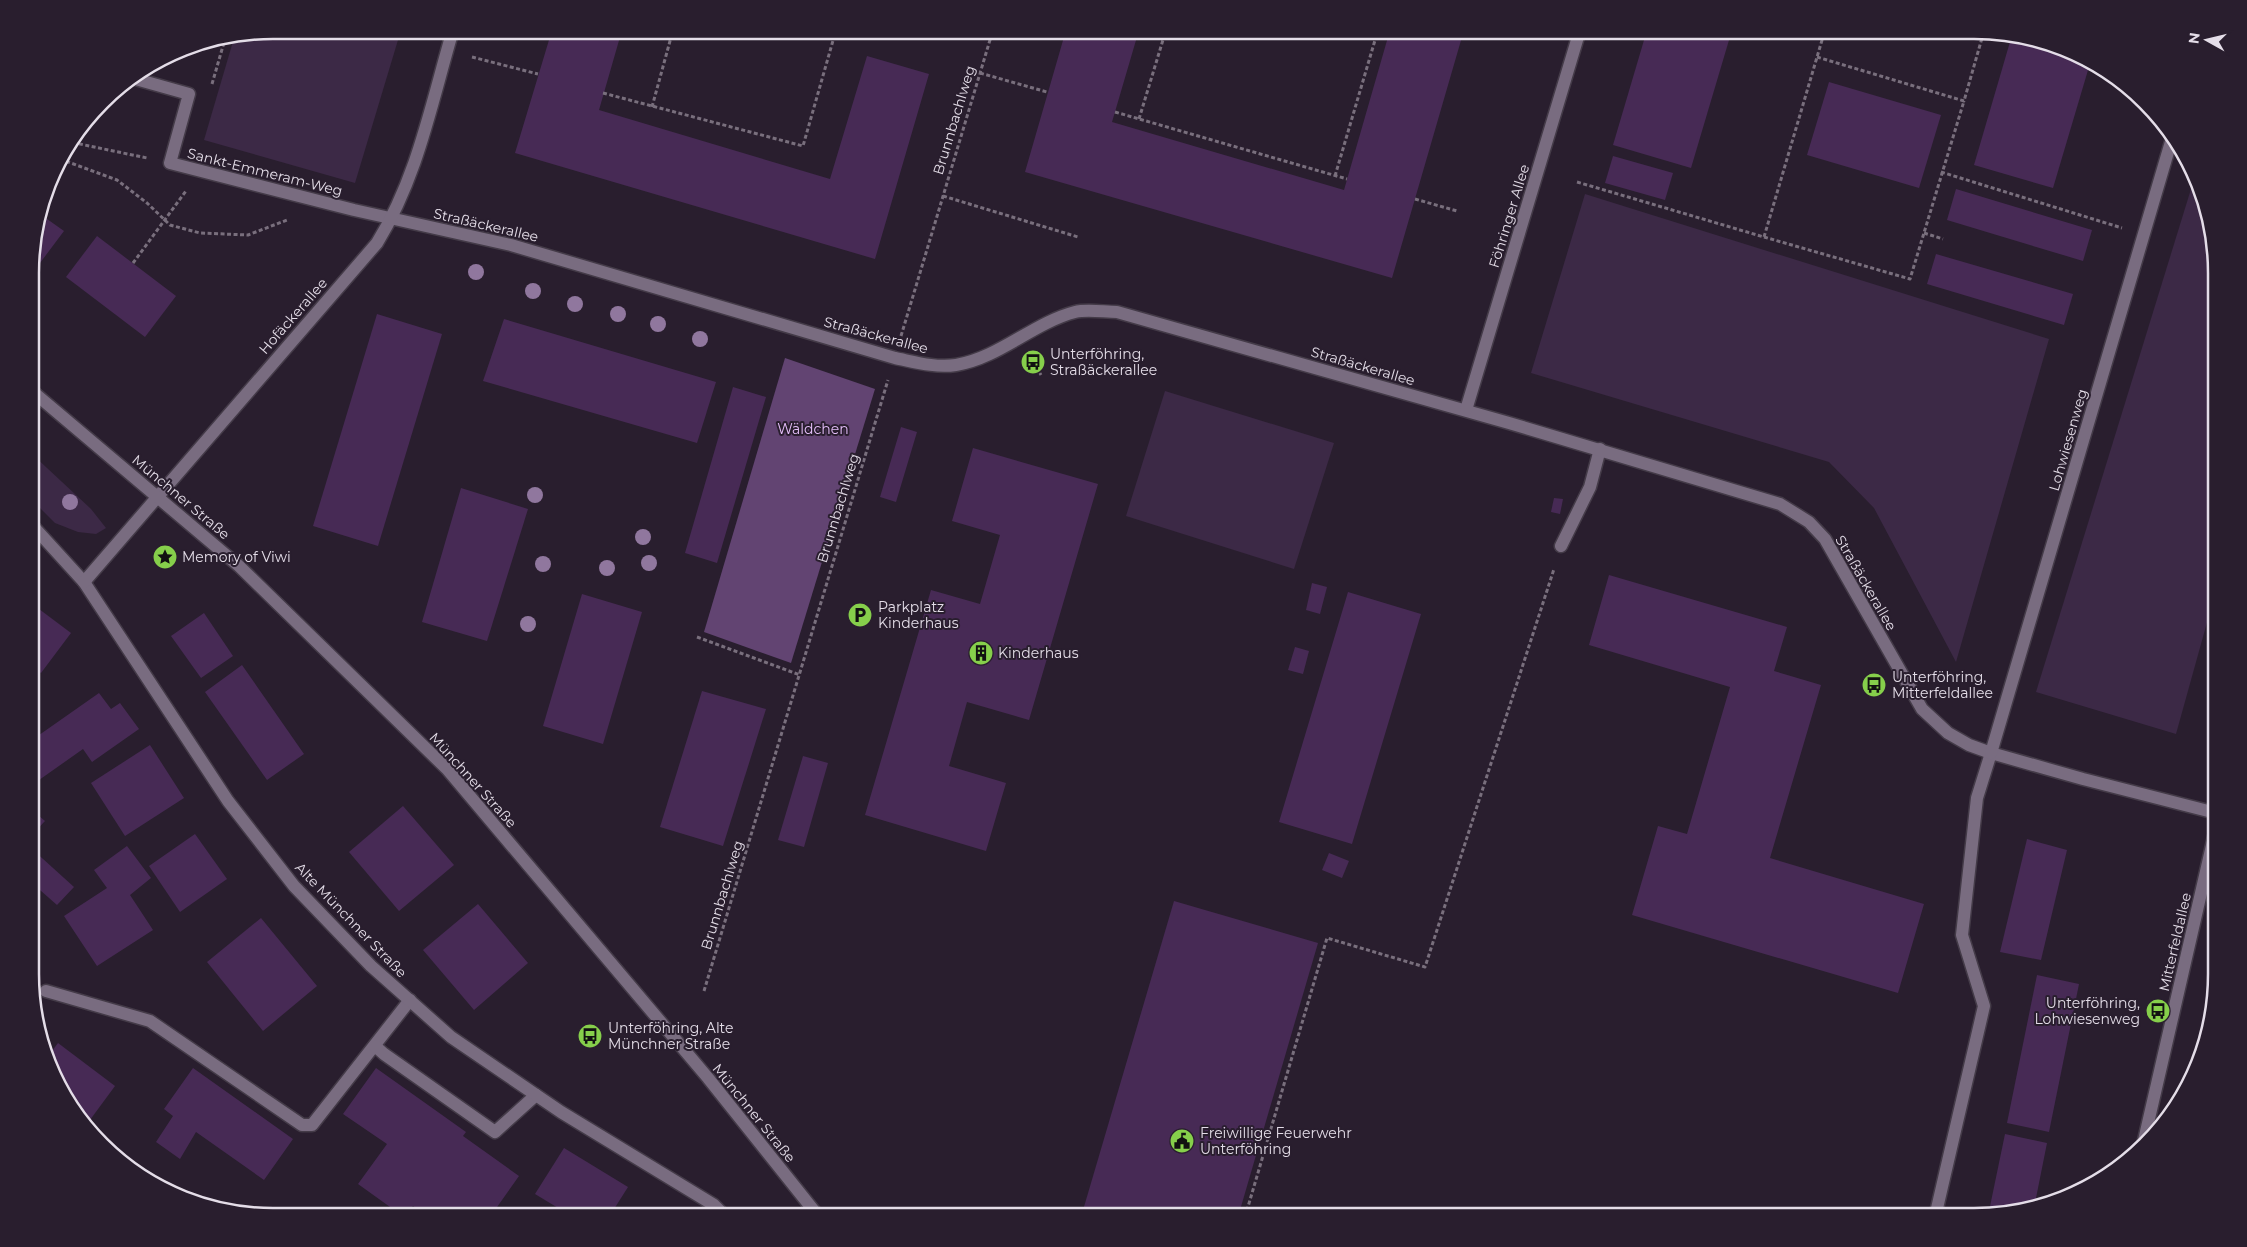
<svg xmlns="http://www.w3.org/2000/svg" width="2247" height="1247" font-family="Montserrat,sans-serif">
<style>
.green{fill:#3c2946}
.forest{fill:#624472}
.building{fill:#472a55}
.lines{fill:none;stroke-linecap:round;stroke-linejoin:round}
.service-casing{stroke:#443b48;stroke-width:15}
.minor-casing{stroke:#443b48;stroke-width:15}
.tertiary-casing{stroke:#443b48;stroke-width:15}
.secondary-casing{stroke:#443b48;stroke-width:15}
.path{stroke:#796f7d;stroke-width:3;stroke-dasharray:4 2.5;stroke-linecap:butt}
.service{stroke:#796c80;stroke-width:12}
.minor{stroke:#796c80;stroke-width:12}
.tertiary{stroke:#796c80;stroke-width:12}
.secondary{stroke:#796c80;stroke-width:12}
.tree{fill:#90779e}
.labels{text-anchor:middle;dominant-baseline:central;stroke-width:4;stroke-linejoin:round;paint-order:stroke}
.street-label{font-size:14px;fill:#e4dde8;stroke:#291e2e}
.poi-label{font-size:14px;fill:#e4dde8;stroke:#291e2e;text-anchor:start}
.park-label{font-size:14px;fill:#e5bffa;stroke:#291e2e}
.rim{fill:none;stroke:#e4dde8;stroke-width:2.5}
</style>
<rect width="100%" height="100%" fill="#291e2e"/>
<g class="green">
<polygon points="273,30 401,30 355,183 204,140 234,38"/>
<polygon points="2195,176 2204,195 2216,256 2216,590 2176,734 2036,692"/>
<polygon points="1585,194 2049,339 1956,662 1874,508 1829,462 1531,373"/>
<polygon points="1165,391 1334,443 1294,569 1126,516"/>
<polygon points="32,454 91,509 106,528 96,534 78,532 55,523 32,500"/>
</g>
<polygon class="forest" points="785,358 875,389 791,663 704,632"/>
<g class="building">
<polygon points="552,30 622,30 599,110 830,179 867,56 929,74 875,259 515,153"/>
<polygon points="1066,30 1139,30 1112,122 1344,190 1390,30 1464,30 1392,278 1025,172"/>
<polygon points="1647,30 1732,30 1691,168 1613,145"/>
<polygon points="2012,35 2037,38 2091,60 2053,188 1974,165"/>
<polygon points="1829,82 1941,115 1919,188 1807,155"/>
<polygon points="1613,156 1673,173 1665,200 1605,183"/>
<polygon points="1956,189 2092,230 2083,261 1947,220"/>
<polygon points="40,214 64,231 34,271 32,269 32,241"/>
<polygon points="97,236 176,296 145,337 66,277"/>
<polygon points="1936,254 2073,294 2064,325 1927,284"/>
<polygon points="377,314 442,334 378,546 313,526"/>
<polygon points="504,319 716,382 697,443 483,381"/>
<polygon points="733,387 766,397 717,563 685,553"/>
<polygon points="901,427 917,432 896,502 880,497"/>
<polygon points="973,448 1098,484 1029,720 967,702 949,766 1006,783 986,851 865,815 931,590 980,604 1000,535 952,521"/>
<polygon points="461,488 528,509 487,641 422,622"/>
<polygon points="1554,498 1563,499 1560,514 1551,512"/>
<polygon points="1609,575 1787,627 1774,671 1821,685 1770,858 1924,904 1898,993 1632,915 1658,826 1687,834 1730,687 1589,645"/>
<polygon points="1312,583 1327,587 1320,614 1306,610"/>
<polygon points="1348,592 1421,614 1352,844 1279,822"/>
<polygon points="582,594 642,612 603,744 543,726"/>
<polygon points="35,606 71,633 41,673 32,666 32,610"/>
<polygon points="204,613 233,656 201,678 171,636"/>
<polygon points="1295,647 1309,651 1303,674 1288,670"/>
<polygon points="242,665 304,754 267,780 205,692"/>
<polygon points="702,691 766,709 723,846 660,827"/>
<polygon points="99,693 111,709 120,703 139,729 92,762 83,749 32,785 32,740"/>
<polygon points="150,745 184,798 125,836 91,783"/>
<polygon points="803,756 828,763 804,847 778,840"/>
<polygon points="403,806 454,865 399,911 349,852"/>
<polygon points="32,810 45,821 32,835"/>
<polygon points="195,834 227,879 180,912 149,866"/>
<polygon points="2027,839 2067,850 2041,960 2000,952"/>
<polygon points="127,846 151,878 130,895 153,930 97,966 64,916 107,888 94,870"/>
<polygon points="32,849 74,887 57,905 32,883"/>
<polygon points="1329,853 1349,861 1342,878 1322,870"/>
<polygon points="1174,901 1318,943 1238,1217 1081,1217"/>
<polygon points="478,904 528,963 474,1010 423,950"/>
<polygon points="261,918 317,986 263,1031 207,962"/>
<polygon points="2037,975 2079,984 2049,1132 2007,1123"/>
<polygon points="58,1043 115,1086 87,1124 71,1109 46,1059"/>
<polygon points="193,1068 293,1139 264,1180 196,1132 180,1159 156,1142 173,1116 164,1109"/>
<polygon points="376,1068 466,1132 463,1136 519,1176 490,1217 484,1212 481,1217 428,1217 413,1206 404,1217 358,1184 387,1144 343,1114"/>
<polygon points="2005,1134 2047,1143 2034,1208 1988,1216"/>
<polygon points="564,1148 628,1187 609,1217 573,1217 535,1194"/>
</g>
<g class="lines">
<defs>
<g id="service">
<polyline points="1561,546 1590,487 1600,449"/>
<polyline points="46,991 150,1021 302,1125 312,1125 410,1000"/>
<polyline points="375,1046 384,1054 495,1132 536,1095"/>
<polyline points="1935,1217 1984,1006 1962,935 1977,798 1991,753"/>
</g>
<g id="minor">
<path d="M132 78 189 94 170 163 354 210 511 245 895 358C915 362 935 368 956 365 999 358 1033 323 1075 312 1087 309 1104 312 1117 312L1509 423 1780 504 1809 522 1825 539 1922 709 1948 733 1969 745 1991 753 2083 779 2216 813"/>
<polyline points="1466,410 1580,30"/>
<polyline points="32,525 84,582 228,801 294,886 371,966 451,1037 561,1112 714,1205 726,1217"/>
<path d="M84 582 377 243C418 176 431 104 453 30"/>
<polyline points="1991,753 2173,135"/>
</g>
<polyline id="tertiary" points="2142,1149 2216,828"/>
<polyline id="secondary" points="32,391 239,566 447,769 708,1078 819,1217"/>
</defs>
<use href="#service" class="service-casing"/>
<use href="#minor" class="minor-casing"/>
<use href="#tertiary" class="tertiary-casing"/>
<use href="#secondary" class="secondary-casing"/>
<g class="path">
<polyline points="971,30 991,36"/>
<polyline points="472,57 538,74"/>
<polyline points="1817,57 1964,101 1984,31"/>
<polyline points="980,73 1047,92"/>
<polyline points="212,84 225,39"/>
<polyline points="603,93 803,146 836,30"/>
<polyline points="652,107 673,30"/>
<polyline points="1115,112 1347,179"/>
<polyline points="1139,119 1166,30"/>
<polyline points="60,159 117,180 147,203 170,225 200,233 248,235 287,220"/>
<polyline points="54,171 75,143 147,158"/>
<polyline points="1941,172 2122,228"/>
<polyline points="1335,176 1378,30"/>
<polyline points="1577,182 1764,237 1825,30"/>
<polyline points="943,196 1078,237"/>
<polyline points="1415,199 1457,211"/>
<polyline points="1924,233 1943,239"/>
<polyline points="1764,237 1910,279 1964,101"/>
<polyline points="133,263 186,191"/>
<polyline points="901,336 993,30"/>
<polyline points="1033,362 1041,375"/>
<polyline points="697,637 800,675"/>
<polyline points="704,991 888,380"/>
<polyline points="1245,1217 1327,938 1425,967 1554,569"/>
</g>
<use href="#service" class="service"/>
<use href="#minor" class="minor"/>
<use href="#tertiary" class="tertiary"/>
<use href="#secondary" class="secondary"/>
</g>
<g class="tree">
<circle cx="476" cy="272" r="8"/>
<circle cx="533" cy="291" r="8"/>
<circle cx="575" cy="304" r="8"/>
<circle cx="618" cy="314" r="8"/>
<circle cx="658" cy="324" r="8"/>
<circle cx="700" cy="339" r="8"/>
<circle cx="535" cy="495" r="8"/>
<circle cx="70" cy="502" r="8"/>
<circle cx="643" cy="537" r="8"/>
<circle cx="649" cy="563" r="8"/>
<circle cx="543" cy="564" r="8"/>
<circle cx="607" cy="568" r="8"/>
<circle cx="528" cy="624" r="8"/>
</g>
<defs>
<symbol id="bus-disc" viewBox="-11 -11 22 22"><circle r="9.5" fill="#86cf4b" stroke="#291e2e"/><path d="M-5-6H5V4H4V6H2V4H-2V6H-4V4H-5ZM-3.5-4V0h7V-4ZM-3.5 1.2v1.5H-2V1.2ZM2 1.2v1.5H3.5V1.2Z" fill="#111"/></symbol>
<symbol id="sight-disc" viewBox="-11 -11 22 22"><circle r="9.5" fill="#86cf4b" stroke="#291e2e"/><path d="M0-6L1.8-2.2L6-1.7L2.9 1.2L3.7 5.4L0 3.3L-3.7 5.4L-2.9 1.2L-6-1.7L-1.8-2.2Z" fill="#111"/></symbol>
<symbol id="parking-disc" viewBox="-11 -11 22 22"><circle r="9.5" fill="#86cf4b" stroke="#291e2e"/><path d="M-3.5-5.5H1a3.5 3.5 0 0 1 0 7H-1V5.5H-3.5ZM-1-3.4V-.6H.8a1.4 1.4 0 0 0 0-2.8Z" fill="#111"/></symbol>
<symbol id="building-disc" viewBox="-11 -11 22 22"><circle r="9.5" fill="#86cf4b" stroke="#291e2e"/><path d="M-4-6H4V6H1V3H-1V6H-4ZM-2.5-4.3h1.7v1.8h-1.7ZM.8-4.3h1.7v1.8H.8ZM-2.5-1h1.7V.8h-1.7ZM.8-1h1.7V.8H.8Z" fill="#111"/></symbol>
<symbol id="civic-disc" viewBox="-11 -11 22 22"><circle r="9.5" fill="#86cf4b" stroke="#291e2e"/><path d="M-.6-6.5H3V-4.5H.6V-3L4-1V1h2V6H-6V1h2V-1L-.6-3ZM-1.2 2.5V6h2.4V2.5Z" fill="#111"/></symbol>
</defs>
<g fill-rule="evenodd">
<use href="#bus-disc" x="1019" y="348" width="28" height="28"/>
<use href="#sight-disc" x="151" y="543" width="28" height="28"/>
<use href="#parking-disc" x="846" y="601" width="28" height="28"/>
<use href="#building-disc" x="967" y="639" width="28" height="28"/>
<use href="#bus-disc" x="1860" y="671" width="28" height="28"/>
<use href="#bus-disc" x="2144" y="997" width="28" height="28"/>
<use href="#bus-disc" x="576" y="1022" width="28" height="28"/>
<use href="#civic-disc" x="1168" y="1127" width="28" height="28"/>
</g>
<g class="labels">
<g class="street-label">
<text transform="translate(954 120) rotate(-73)">Brunnbachlweg</text>
<text transform="translate(265 172) rotate(14)">Sankt-Emmeram-Weg</text>
<text transform="translate(1509 216) rotate(-73)">Föhringer Allee</text>
<text transform="translate(486 225) rotate(13)">Straßäckerallee</text>
<text transform="translate(293 316) rotate(-49)">Hofäckerallee</text>
<text transform="translate(876 335) rotate(15)">Straßäckerallee</text>
<text transform="translate(1363 366) rotate(16)">Straßäckerallee</text>
<text transform="translate(2068 440) rotate(-74)">Lohwiesenweg</text>
<text transform="translate(181 497) rotate(40)">Münchner Straße</text>
<text transform="translate(838 508) rotate(-73)">Brunnbachlweg</text>
<text transform="translate(1866 583) rotate(60)">Straßäckerallee</text>
<text transform="translate(473 780) rotate(48)">Münchner Straße</text>
<text transform="translate(722 895) rotate(-73)">Brunnbachlweg</text>
<text transform="translate(351 920) rotate(46)">Alte Münchner Straße</text>
<text transform="translate(2175 942) rotate(-77)">Mitterfeldallee</text>
<text transform="translate(754 1113) rotate(51)">Münchner Straße</text>
</g>
<g class="poi-label">
<text x="1050" y="354">Unterföhring,<tspan x="1050" dy="16">Straßäckerallee</tspan></text>
<text x="182" y="557">Memory of Viwi</text>
<text x="878" y="607">Parkplatz<tspan x="878" dy="16">Kinderhaus</tspan></text>
<text x="998" y="653">Kinderhaus</text>
<text x="1892" y="677">Unterföhring,<tspan x="1892" dy="16">Mitterfeldallee</tspan></text>
<text x="2140" y="1003" text-anchor="end">Unterföhring,<tspan x="2140" dy="16">Lohwiesenweg</tspan></text>
<text x="608" y="1028">Unterföhring, Alte<tspan x="608" dy="16">Münchner Straße</tspan></text>
<text x="1200" y="1133">Freiwillige Feuerwehr<tspan x="1200" dy="16">Unterföhring</tspan></text>
</g>
<g class="park-label">
<text x="813" y="429">Wäldchen</text>
</g>
</g>
<path d="M0 0H2247V1247H0ZM273 39H1974A234 234 0 0 1 2208 273V974A234 234 0 0 1 1974 1208H273A234 234 0 0 1 39 974V273A234 234 0 0 1 273 39Z" fill="#291e2e" fill-rule="evenodd"/>
<path class="rim" d="M273 39H1974A234 234 0 0 1 2208 273V974A234 234 0 0 1 1974 1208H273A234 234 0 0 1 39 974V273A234 234 0 0 1 273 39Z"/>
<g transform="translate(2207 40) rotate(278)" stroke="#291e2e" stroke-width="4" paint-order="stroke">
<path d="M0-4L9 19L0 12L-9 19Z" fill="#e4dde8"/>
<text y="-8" font-size="14" font-weight="bold" text-anchor="middle" fill="#e4dde8">N</text>
</g>
</svg>
